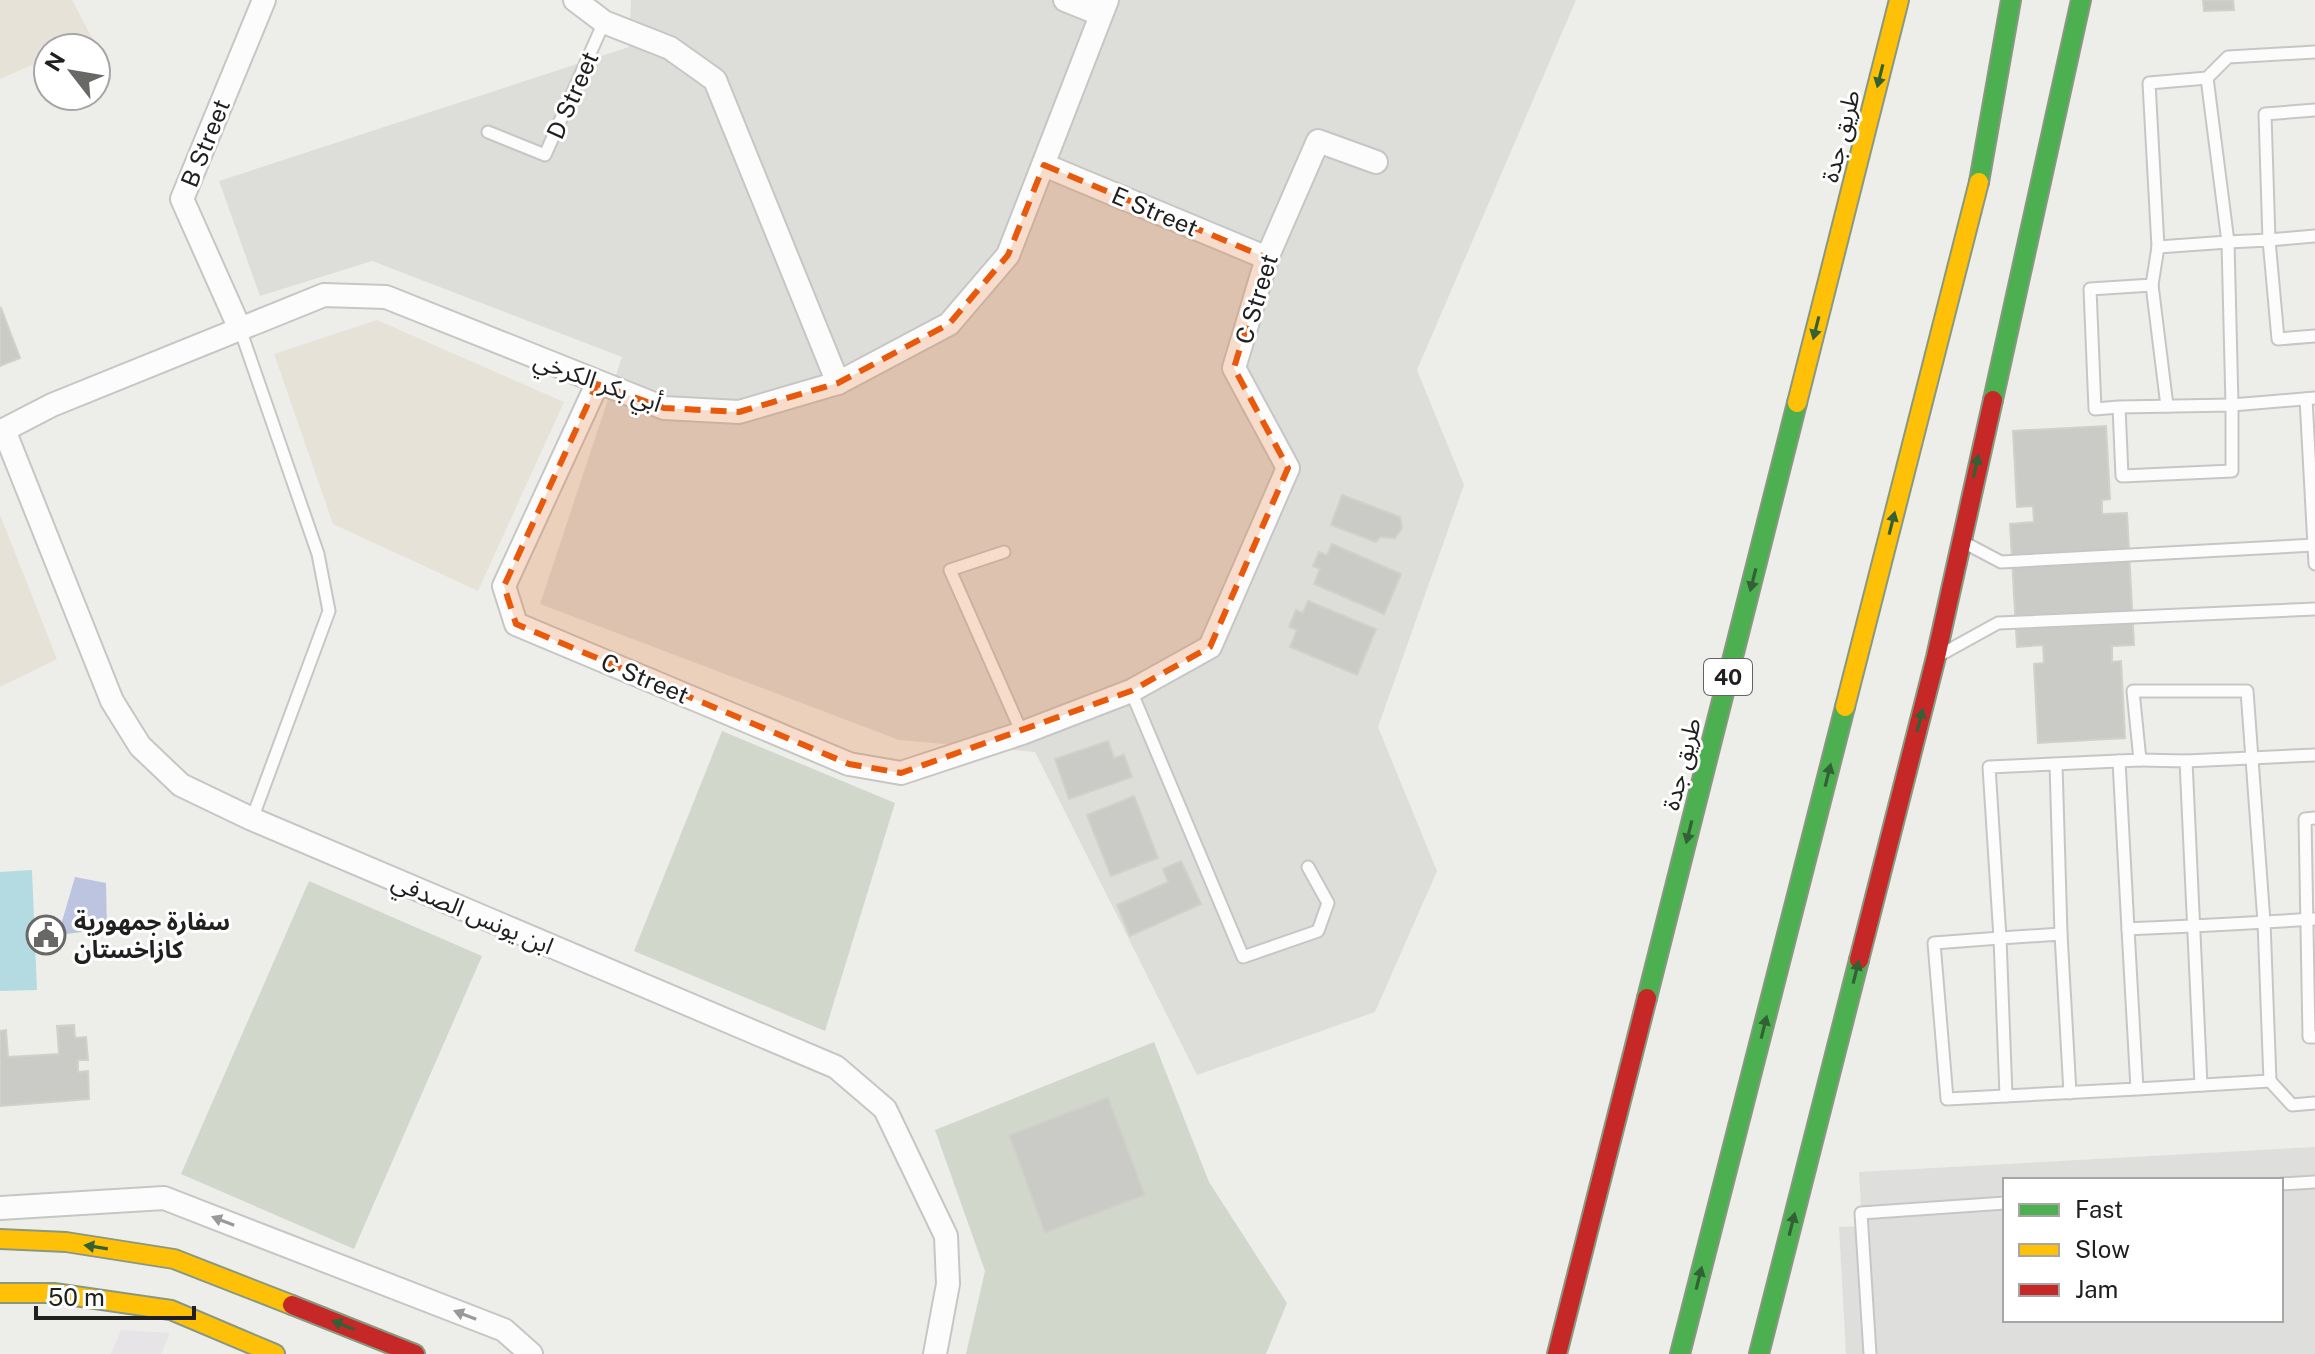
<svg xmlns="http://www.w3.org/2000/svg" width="2315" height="1354" font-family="'Public Sans','Noto Sans Arabic',sans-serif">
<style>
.residential{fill:#ddddda}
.commercial{fill:#e7e2d7}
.construction{fill:#d1d7cb}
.pitch{fill:#b5dbe2}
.parking{fill:#dedfdc;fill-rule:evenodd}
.plaza{fill:#e6e4e7}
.water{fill:#bdc4e0}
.building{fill:#cacbc6;stroke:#d1d1ca;stroke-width:2}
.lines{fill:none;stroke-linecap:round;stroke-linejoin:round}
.lane-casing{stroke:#c6c7c5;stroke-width:15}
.street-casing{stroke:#c6c7c5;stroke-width:26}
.fast-casing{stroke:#899881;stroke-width:22}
.slow-casing{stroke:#899881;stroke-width:22}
.jam-casing{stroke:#899881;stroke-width:22}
.lane{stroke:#fcfcfc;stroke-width:11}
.street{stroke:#fcfcfc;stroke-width:22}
.fast{stroke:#4caf50;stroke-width:18}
.slow{stroke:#ffc107;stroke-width:18}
.jam{stroke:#c62828;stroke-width:18}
.oneway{fill:#346036}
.oneway2{fill:#999}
.marked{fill:#e8590c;fill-opacity:0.2;stroke:#e8590c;stroke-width:6;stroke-dasharray:16 10;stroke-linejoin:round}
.labels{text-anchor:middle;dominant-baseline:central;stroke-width:6;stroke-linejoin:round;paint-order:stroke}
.shield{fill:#fff;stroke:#636363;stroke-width:2}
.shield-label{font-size:22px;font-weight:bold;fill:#202020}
.street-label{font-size:24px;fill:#202020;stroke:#fff}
.poi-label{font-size:24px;font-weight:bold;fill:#202020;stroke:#fff;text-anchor:start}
</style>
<rect width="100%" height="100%" fill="#edeee9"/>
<polygon class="residential" points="631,0 1576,0 1417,370 1464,485 1378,727 1437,871 1375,1012 1197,1075 1035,752 899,740 540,604 622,357 372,261 260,296 219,181 629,47"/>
<g class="commercial">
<polygon points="0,0 72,0 92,38 70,48 48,48 48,58 0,79"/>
<polygon points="377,320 564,402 478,591 333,524 274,354"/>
<polygon points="0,515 57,659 0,687"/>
</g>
<g class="construction">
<polygon points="722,731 895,803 825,1031 634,951"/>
<polygon points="309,881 482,956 354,1249 181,1174"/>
<polygon points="1154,1042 1209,1182 1287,1303 1266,1354 966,1354 985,1271 935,1130"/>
</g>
<polygon class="pitch" points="32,870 37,990 0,991 0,872"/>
<path class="parking" d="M2315 1147V1354H1846L1839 1227 1862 1226 1859 1172ZM2005 1180H2281V1320H2005Z"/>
<polygon class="plaza" points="121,1330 170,1333 161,1354 111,1354"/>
<polygon class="water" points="75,877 106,883 107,929 58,935"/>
<g class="building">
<polygon points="2203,0 2233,0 2234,10 2204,11"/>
<polygon points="1,308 20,358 0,366 0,309"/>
<polygon points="2106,426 2110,499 2102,500 2102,514 2127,513 2134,645 2112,646 2112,662 2121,661 2125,738 2038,743 2034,664 2044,663 2043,645 2017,647 2010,524 2034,522 2033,506 2017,507 2013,431"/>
<polygon points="1342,495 1400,517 1402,528 1395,538 1380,537 1376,542 1331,525"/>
<polygon points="1332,544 1401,574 1384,614 1314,584 1320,569 1313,566 1319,552 1327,555"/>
<polygon points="1308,601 1376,629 1357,675 1290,647 1297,630 1289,627 1296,610 1303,613"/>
<polygon points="1108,741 1114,758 1124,755 1132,777 1069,799 1055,759"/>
<polygon points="1134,796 1158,858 1111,876 1087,815"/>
<polygon points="1181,861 1201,904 1130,936 1117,905 1168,882 1163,869"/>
<polygon points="74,1025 75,1038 86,1037 88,1060 78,1060 78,1072 88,1071 89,1099 0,1106 0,1031 6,1030 8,1057 59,1054 57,1026"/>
<polygon points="1108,1097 1145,1195 1045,1233 1009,1135"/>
</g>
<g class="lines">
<defs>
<g id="lane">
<polyline points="2315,52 2228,57 2207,78 2149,83 2158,247 2228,242 2232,405 2315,398"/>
<polyline points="2207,78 2228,242 2269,240 2278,339 2315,336"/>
<polyline points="2315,110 2265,114 2269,240 2315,236"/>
<polyline points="488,132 545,155 604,22"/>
<polyline points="2152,285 2167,406"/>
<polyline points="240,329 318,554 329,611 252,819"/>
<polyline points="2306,399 2315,564"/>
<polyline points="2119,407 2232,405 2232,471 2122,476 2119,407 2095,409 2090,289 2152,285 2158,247"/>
<polyline points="1965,543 2001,562 2315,545"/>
<polyline points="1004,552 950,570 1022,733"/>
<polyline points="1940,655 1998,623 2315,609"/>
<polyline points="1131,691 1243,957 1318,931 1328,903 1308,867"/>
<polyline points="2140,760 2186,761 2201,1085"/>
<polyline points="2119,761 2128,929"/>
<polyline points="2186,761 2315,755"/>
<polyline points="2056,764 2061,934"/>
<polyline points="2315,818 2305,819 2309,1037 2315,1037"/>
<polyline points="2270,1081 2292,1105 2315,1103"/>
<path d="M2137 1089 2270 1081 2264 922 2247 691H2133L2140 760 1989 767 2000 938 1934 943 1947 1099 2137 1089 2128 929C2190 926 2253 923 2315 919"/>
<polyline points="2006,1096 2000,938 2061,934 2070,1093"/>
<polyline points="2281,1184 2315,1182"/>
<polyline points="1870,1354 1861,1213 2005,1203"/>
</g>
<g id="street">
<polyline points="575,0 604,22 670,48 715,80 838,383"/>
<polyline points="1065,0 1100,14"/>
<polyline points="1044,165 1267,258"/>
<polyline points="240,329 182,199 264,0"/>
<polyline points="597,384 504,586 516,624 849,764 901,773 1022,733 1131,691 1210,647 1288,468 1234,368 1267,258 1318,141 1376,162"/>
<polyline points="4,430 112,701 140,746 181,785 252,819 836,1067 885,1109 946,1236 948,1284 935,1354"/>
<polyline points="0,432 52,405 324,295 386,297 664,408 739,412 838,383 949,324 1008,255 1107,0"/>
<polyline points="0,1208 164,1198 504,1330 531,1354"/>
</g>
<g id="fast">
<polyline points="1979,182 2011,0"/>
<polyline points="1993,400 2081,0"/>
<polyline points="1647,998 1797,403"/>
<polyline points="1680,1354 1845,707"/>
<polyline points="1759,1354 1859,960"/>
</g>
<g id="slow">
<polyline points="1797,403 1899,0"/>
<polyline points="1845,707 1979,182"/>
<polyline points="0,1239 66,1242 174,1259 292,1305"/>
<polyline points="0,1293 54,1293 171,1310 275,1354"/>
</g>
<g id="jam">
<polyline points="1859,960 1936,657 1993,400"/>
<polyline points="292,1305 415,1354"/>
<polyline points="1557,1354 1647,998"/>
</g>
</defs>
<use href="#lane" class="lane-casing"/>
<use href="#street" class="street-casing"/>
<use href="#fast" class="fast-casing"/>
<use href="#slow" class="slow-casing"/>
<use href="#jam" class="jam-casing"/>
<use href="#lane" class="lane"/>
<use href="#street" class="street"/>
<use href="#fast" class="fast"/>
<use href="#slow" class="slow"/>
<use href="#jam" class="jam"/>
</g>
<defs><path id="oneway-solid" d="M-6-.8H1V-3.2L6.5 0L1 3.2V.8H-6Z" transform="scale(2)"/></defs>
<g class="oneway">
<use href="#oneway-solid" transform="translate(1880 76) rotate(104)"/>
<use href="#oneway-solid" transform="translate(1816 328) rotate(104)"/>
<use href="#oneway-solid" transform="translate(1976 466) rotate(-77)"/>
<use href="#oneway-solid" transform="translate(1892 523) rotate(-76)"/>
<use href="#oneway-solid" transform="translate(1753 580) rotate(104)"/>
<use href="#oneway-solid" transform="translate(1920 720) rotate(-76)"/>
<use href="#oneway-solid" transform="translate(1828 775) rotate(-76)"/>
<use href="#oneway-solid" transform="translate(1689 832) rotate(104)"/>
<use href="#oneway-solid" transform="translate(1856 972) rotate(-76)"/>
<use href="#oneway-solid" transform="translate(1764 1027) rotate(-76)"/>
<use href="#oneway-solid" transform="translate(1792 1224) rotate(-76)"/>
<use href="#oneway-solid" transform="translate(96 1247) rotate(-171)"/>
<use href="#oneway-solid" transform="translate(1699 1278) rotate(-76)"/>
<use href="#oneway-solid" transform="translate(343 1325) rotate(-158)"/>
</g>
<g class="oneway2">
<use href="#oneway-solid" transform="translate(223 1221) rotate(-159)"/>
<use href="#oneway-solid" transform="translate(465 1315) rotate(-159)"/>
</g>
<path class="marked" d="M1044 165 1267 258 1234 368 1288 468 1210 647 1131 691 901 773 849 764 516 624 504 586 597 384 664 408 739 412 838 383 949 324 1008 255Z"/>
<defs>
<symbol id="civic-ring" viewBox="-11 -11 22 22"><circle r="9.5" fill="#fff" stroke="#686866" stroke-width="1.5"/><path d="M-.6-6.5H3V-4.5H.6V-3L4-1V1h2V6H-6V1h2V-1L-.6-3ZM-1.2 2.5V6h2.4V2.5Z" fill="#686866"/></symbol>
</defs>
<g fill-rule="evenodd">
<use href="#civic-ring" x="24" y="913" width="44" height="44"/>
</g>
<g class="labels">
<rect class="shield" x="1704" y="659" width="48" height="36" rx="6"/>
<g class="shield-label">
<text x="1728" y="677">40</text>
</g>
<g class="street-label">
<text transform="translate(572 95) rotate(-66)">D Street</text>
<text transform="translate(1840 136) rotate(-76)">طريق جدة</text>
<text transform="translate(205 143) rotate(-68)">B Street</text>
<text transform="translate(1155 211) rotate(23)">E Street</text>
<text transform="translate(1256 299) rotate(-73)">C Street</text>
<text transform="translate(598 381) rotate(20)">أبي بكر الكرخي</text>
<text transform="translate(645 678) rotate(23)">C Street</text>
<text transform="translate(1681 764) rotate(-76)">طريق جدة</text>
<text transform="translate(473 913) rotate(23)">ابن يونس الصدفي</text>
</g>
<g class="poi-label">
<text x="74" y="921">سفارة جمهورية<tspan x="74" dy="28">كازاخستان</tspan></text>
</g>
</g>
<rect x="2003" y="1178" width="280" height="144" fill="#ffffff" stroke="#a6a6a6" stroke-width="2"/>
<rect x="2019" y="1204" width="40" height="12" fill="#4caf50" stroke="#a6a6a6" stroke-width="2"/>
<text x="2075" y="1218" font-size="24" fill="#202020">Fast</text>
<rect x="2019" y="1244" width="40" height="12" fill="#ffc107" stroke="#a6a6a6" stroke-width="2"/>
<text x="2075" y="1258" font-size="24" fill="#202020">Slow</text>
<rect x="2019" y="1284" width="40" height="12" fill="#c62828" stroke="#a6a6a6" stroke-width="2"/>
<text x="2075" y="1298" font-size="24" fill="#202020">Jam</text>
<g transform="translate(72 72) rotate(301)"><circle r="38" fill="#ffffff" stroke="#a6a6a6" stroke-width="2"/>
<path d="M0-6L14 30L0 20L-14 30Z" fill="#686866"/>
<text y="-12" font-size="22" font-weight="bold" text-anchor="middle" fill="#202020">N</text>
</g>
<path d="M36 1306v12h158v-12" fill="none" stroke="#202020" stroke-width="4"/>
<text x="48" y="1306" font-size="24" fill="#202020" stroke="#ffffff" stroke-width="6" paint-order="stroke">50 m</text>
</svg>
